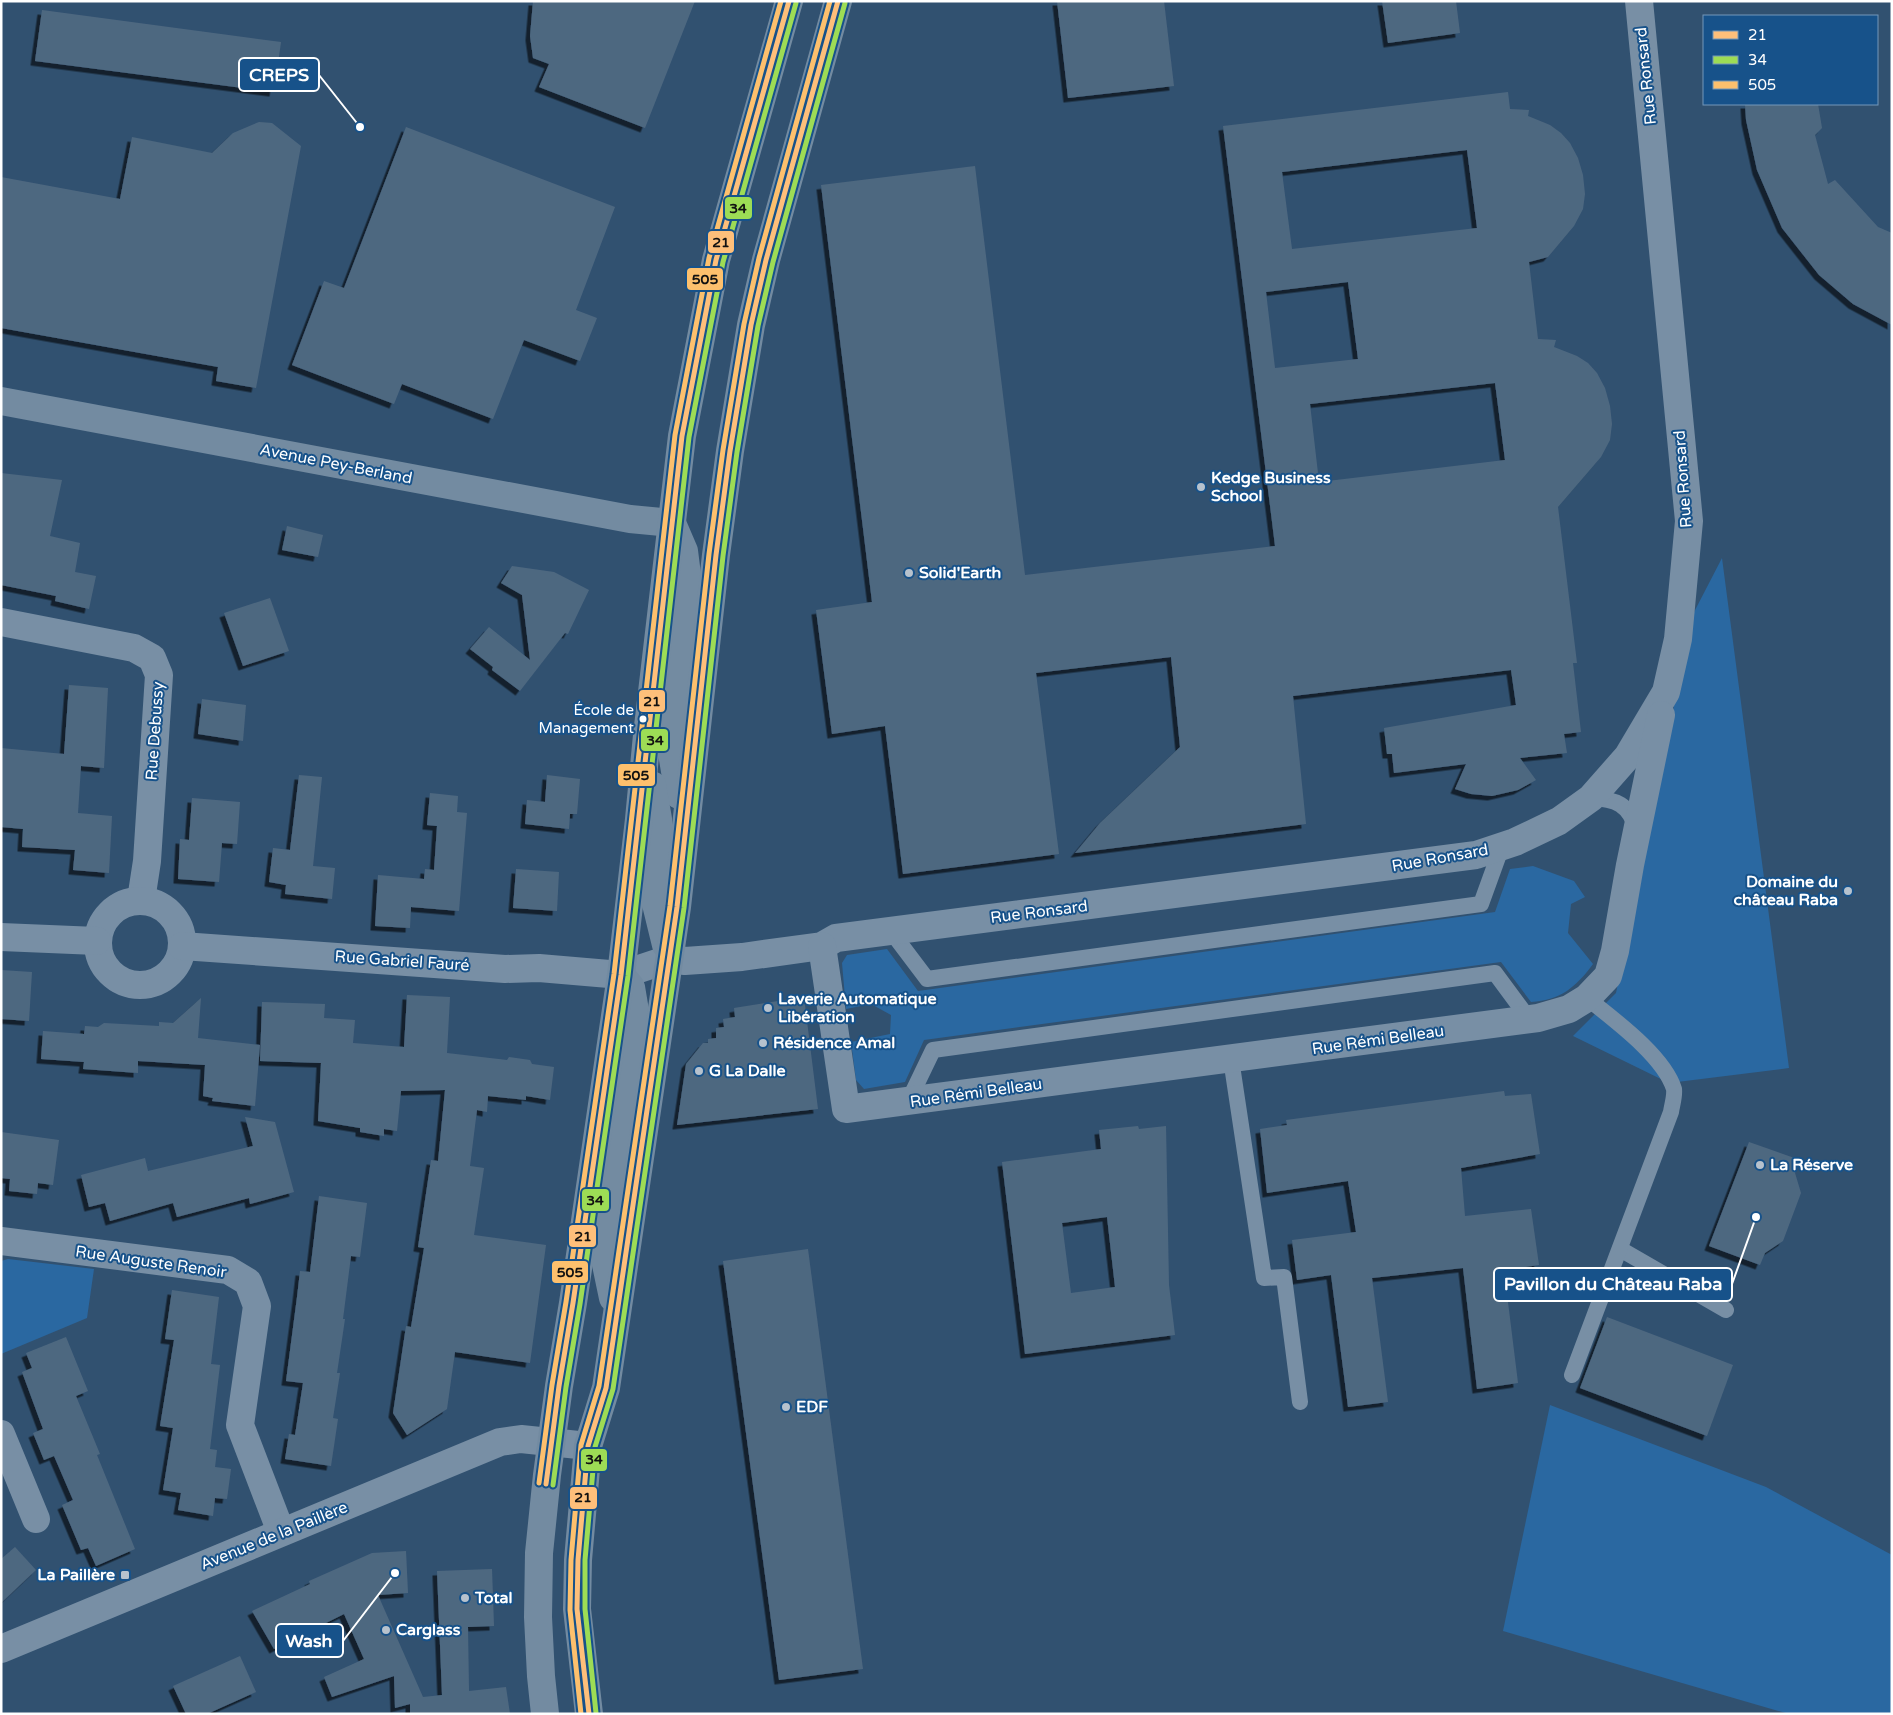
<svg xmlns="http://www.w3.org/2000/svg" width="1893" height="1715" font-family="'Varela Round',sans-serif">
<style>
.green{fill:#2a68a1}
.building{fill:#4e6880;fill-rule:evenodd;filter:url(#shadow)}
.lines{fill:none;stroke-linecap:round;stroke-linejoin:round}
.lane{stroke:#788fa5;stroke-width:16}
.street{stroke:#788fa5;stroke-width:28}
.secondary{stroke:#738ba1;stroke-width:28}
.bus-1-casing{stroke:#17528a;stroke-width:9}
.bus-2-casing{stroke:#17528a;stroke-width:9}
.bus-3-casing{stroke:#17528a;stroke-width:9}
.bus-1{stroke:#febf7a;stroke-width:5}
.bus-2{stroke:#9ddc55;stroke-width:5}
.bus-3{stroke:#fdc06d;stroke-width:5}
.poi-dot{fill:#b7c2cd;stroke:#17528a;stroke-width:2}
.bus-dot{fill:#fff;stroke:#17528a;stroke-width:2}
.labels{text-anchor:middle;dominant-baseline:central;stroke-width:4;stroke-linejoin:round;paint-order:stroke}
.bus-label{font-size:15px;fill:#fff;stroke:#17528a;text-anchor:end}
.street-label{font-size:16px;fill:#fff;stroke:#17528a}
.poi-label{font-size:16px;font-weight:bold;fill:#fff;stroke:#17528a;text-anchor:start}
.leader{fill:none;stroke:#fff;stroke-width:2}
.callout-dot{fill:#fff;stroke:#17528a;stroke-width:2}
.callout{fill:#17528a;stroke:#fff;stroke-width:2}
.callout-label{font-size:18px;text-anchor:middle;font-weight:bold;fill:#fff}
.line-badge{stroke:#17528a;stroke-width:2}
.pale-badge-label{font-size:14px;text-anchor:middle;font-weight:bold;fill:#111}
</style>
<defs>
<filter id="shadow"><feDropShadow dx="-4.5" dy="4.5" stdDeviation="0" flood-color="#0009"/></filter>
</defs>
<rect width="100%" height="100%" fill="#315170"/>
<g class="green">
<polygon points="1722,558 1789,1068 1669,1083 1573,1036 1616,993 1692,616"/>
<path d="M1533 866 1574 881 1585 897 1571 904 1568 933 1593 964C1576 987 1561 1000 1531 1002L1501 962 924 1040 905 1082 864 1089 856 1080 851 1042 890 1034 891 1015 871 1004 846 1009 842 963 847 955 887 949 918 991 1495 912 1510 869Z"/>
<polygon points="8,1259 94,1269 87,1318 1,1354 1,1261"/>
<polygon points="1550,1405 1766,1487 1892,1555 1892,1714 1789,1714 1503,1631"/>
</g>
<g class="building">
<polygon points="533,1 695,1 645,128 539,87 549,64 533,58 530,36"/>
<polygon points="1057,1 1164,1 1174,86 1068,98"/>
<polygon points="1382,1 1456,1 1460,33 1388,43"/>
<polygon points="42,10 281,42 274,92 35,61"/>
<path d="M1508 92 1510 109 1529 110 1528 116 1550 125 1561 133 1570 143 1578 158 1583 175 1585 194 1583 209 1574 226 1548 257 1529 262 1538 339 1556 340 1554 347 1577 356 1588 363 1597 373 1605 388 1610 406 1612 424 1610 440 1601 457 1558 507 1577 663H1573L1581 732 1564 734 1567 753 1520 758 1536 780 1518 790 1492 796 1471 794 1455 789 1466 764 1394 773 1392 754H1387L1384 728 1516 705 1511 670 1293 696 1306 824 1075 853 1100 823 1180 747 1171 657 1036 673 1059 854 903 874 885 726 832 734 816 610 872 602 821 185 975 166 1025 575 1275 546 1223 126ZM1467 150 1477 228 1292 249 1282 172ZM1348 282 1358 359 1275 368 1266 292ZM1495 383 1505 460 1319 482 1310 404Z"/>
<polygon points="1745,104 1818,104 1822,128 1815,135 1828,184 1835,180 1878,227 1892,233 1892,325 1853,304 1819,275 1782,228 1757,170 1746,120"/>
<polygon points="259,122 272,123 301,146 256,388 216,381 218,367 1,328 1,177 120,199 132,137 212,153 233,133"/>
<polygon points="406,127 615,207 576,310 597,318 580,361 524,340 493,419 402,384 394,404 292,365 324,281 344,288"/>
<polygon points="1,473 62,480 50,536 80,543 75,572 96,576 89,609 55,601 56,596 1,585"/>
<polygon points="287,526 323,535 318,557 282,550"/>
<polygon points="512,566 554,572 589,590 568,634 565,633 520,691 492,670 493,667 470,649 489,627 530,660 522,595 501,583"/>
<polygon points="270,598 289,651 243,666 224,613"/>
<polygon points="69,685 108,688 104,768 81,766 78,813 112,816 109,873 73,870 75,850 22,847 23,829 1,827 1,748 64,754"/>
<polygon points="202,699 246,705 243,741 198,734"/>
<polygon points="299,775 322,777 313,866 335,868 332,899 285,894 286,885 269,882 273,848 290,850"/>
<polygon points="547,775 580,779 577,814 570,814 569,829 525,824 527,800 545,802"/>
<polygon points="430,793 458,796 457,812 467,813 459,911 411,907 410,928 375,926 378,875 424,879 425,869 434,870 437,826 427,825"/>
<polygon points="192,798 240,802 237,844 222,843 219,882 178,879 180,839 189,840"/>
<polygon points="516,869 559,872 557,911 513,908"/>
<polygon points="1,970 32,972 29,1021 1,1019"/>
<polygon points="407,995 450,997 447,1053 507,1060 509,1057 530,1060 532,1064 554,1067 550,1100 526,1096 526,1100 488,1096 487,1112 477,1110 470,1166 484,1168 474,1235 546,1245 530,1363 455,1352 447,1409 407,1435 393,1413 406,1326 411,1327 424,1248 418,1247 431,1160 438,1161 445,1090 401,1091 397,1131 384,1129 384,1136 360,1132 360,1128 318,1121 321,1063 260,1061 262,1002 325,1004 324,1018 355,1020 353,1043 404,1047"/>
<polygon points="804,997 818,1109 677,1125 686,1064 703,1043 708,1043 708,1039 716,1038 716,1028 724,1027 723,1019 735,1017 734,1008"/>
<polygon points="201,998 198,1038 260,1045 255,1106 212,1101 213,1098 203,1096 205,1065 138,1061 138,1073 83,1069 84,1062 41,1059 43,1031 84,1034 85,1026 98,1027 104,1023 159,1026 159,1022 173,1023"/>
<polygon points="1504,1091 1505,1096 1531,1094 1540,1154 1461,1168 1465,1216 1531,1209 1539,1265 1504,1270 1518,1383 1477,1389 1463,1268 1372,1278 1388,1402 1348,1407 1331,1275 1297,1280 1292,1240 1356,1232 1348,1181 1267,1193 1260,1129 1287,1125 1286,1120"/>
<polygon points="245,1117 275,1122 294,1192 250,1204 249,1198 177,1217 173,1203 110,1221 105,1203 89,1207 81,1175 145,1158 148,1171 253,1146"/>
<path d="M1138 1126 1139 1129 1166 1126 1169 1285 1175 1335 1025 1354 1002 1162 1101 1149 1099 1130ZM1107 1217 1115 1287 1071 1293 1062 1223Z"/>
<polygon points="1,1132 59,1140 53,1185 38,1183 37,1194 9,1191 10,1179 1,1178"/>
<polygon points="1749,1142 1800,1160 1795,1173 1801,1193 1783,1241 1765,1253 1760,1265 1709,1246"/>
<polygon points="319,1196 367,1203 360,1257 351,1256 343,1319 345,1319 337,1373 340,1373 333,1418 338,1419 331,1466 285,1459 289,1434 295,1435 303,1383 286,1381 297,1297 300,1271 310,1272"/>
<polygon points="808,1249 863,1669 779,1680 723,1261"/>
<polygon points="172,1290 219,1297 211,1364 220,1365 210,1449 217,1450 215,1467 231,1469 227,1499 215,1498 213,1516 178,1510 181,1493 163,1490 173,1428 160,1426 174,1340 165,1339"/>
<polygon points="1607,1317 1733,1365 1707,1436 1580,1388"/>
<polygon points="66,1337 88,1391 76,1396 100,1454 97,1455 135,1549 96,1566 88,1548 81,1550 62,1505 73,1500 54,1456 44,1460 33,1433 43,1429 22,1372 32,1368 26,1353"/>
<polygon points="15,1547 36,1570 1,1603 1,1559"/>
<polygon points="406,1551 408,1593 378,1595 423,1697 442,1695 437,1571 492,1569 494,1626 468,1627 469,1691 506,1687 510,1714 410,1714 410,1704 395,1708 394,1676 332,1697 324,1677 364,1659 344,1614 274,1649 252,1611 310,1584 309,1581 372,1553"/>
<polygon points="240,1656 256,1692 207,1714 186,1714 173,1686"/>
</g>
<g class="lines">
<g class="lane">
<path d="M1591 798C1616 799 1629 804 1637 830"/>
<polyline points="890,930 927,979 1481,904 1502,846"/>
<polyline points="1231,1059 1264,1278 1284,1277 1300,1402"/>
<polyline points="908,1102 933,1050 1495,973 1529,1019"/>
<polyline points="1620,1249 1726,1310"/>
<path d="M1572 1375 1671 1112C1672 1105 1675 1096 1674 1089 1664 1056 1613 1019 1587 998"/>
</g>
<g class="street">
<polyline points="1,622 134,648 152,658 159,675 147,861 141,900"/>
<circle cx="140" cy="943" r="42"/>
<polyline points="1,937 97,941"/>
<polyline points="182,946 505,969 539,968 621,975 669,959 685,961 742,957 822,946 836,938 1476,855 1515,842 1559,821 1591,798 1628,756 1666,692 1678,639 1689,521 1639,1"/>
<polyline points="822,946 846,1109 1538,1018 1569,1009 1587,998 1608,976 1615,951 1630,865 1661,715"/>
<polyline points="1,1241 228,1270 248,1282 257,1306 240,1425 281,1532"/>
<polyline points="1,1434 36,1519"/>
<polyline points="1,1649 500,1442 521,1439 588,1446"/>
</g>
<g class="secondary">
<polyline points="1,401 630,519 672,523 684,551 687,575 670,741 679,795"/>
<polyline points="652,785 658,819 660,856 656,904 666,945"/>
<polyline points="613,1298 603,1250 635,1011 631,987 622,976"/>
<polyline points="545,1714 541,1676 538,1617 539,1553 547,1475 559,1386 573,1303 621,975 639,819 647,735 682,436 716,260 789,1"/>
<polyline points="589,1714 577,1609 578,1560 588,1446 606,1388 677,907 716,555 730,451 751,325 766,260 838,1"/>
</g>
<defs>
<g id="bus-1">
<polyline points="546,1484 559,1386 573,1303 621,975 682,436 716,260 789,1"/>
<polyline points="589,1714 577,1609 578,1560 588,1446 606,1388 677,907 716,555 730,451 751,325 766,260 838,1"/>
</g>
<g id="bus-2">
<polyline points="553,1485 566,1387 580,1304 628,976 689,437 723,262 796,3"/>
<polyline points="596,1713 585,1609 585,1560 595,1447 613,1389 684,908 723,556 737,452 758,326 773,262 845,3"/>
</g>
<g id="bus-3">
<polyline points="539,1483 552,1385 566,1302 614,974 675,435 709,258 781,1"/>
<polyline points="581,1714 570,1610 571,1560 581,1445 599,1386 670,906 709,554 723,450 744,324 759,258 830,1"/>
</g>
</defs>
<use href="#bus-1" class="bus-1-casing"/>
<use href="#bus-2" class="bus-2-casing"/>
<use href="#bus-3" class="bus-3-casing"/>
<use href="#bus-1" class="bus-1"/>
<use href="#bus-2" class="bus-2"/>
<use href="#bus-3" class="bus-3"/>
</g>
<g class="poi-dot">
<circle cx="1201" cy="487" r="5"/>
<circle cx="909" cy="573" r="5"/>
<circle cx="1848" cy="891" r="5"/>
<circle cx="768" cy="1008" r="5"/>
<circle cx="763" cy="1043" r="5"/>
<circle cx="699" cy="1071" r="5"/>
<circle cx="1760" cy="1165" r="5"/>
<circle cx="786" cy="1407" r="5"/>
<rect x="120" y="1570" width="10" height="10" rx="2.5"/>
<circle cx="465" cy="1598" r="5"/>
<circle cx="386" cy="1630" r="5"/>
</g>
<circle class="bus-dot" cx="643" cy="719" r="4.5"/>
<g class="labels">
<g class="bus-label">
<text x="634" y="710">École de<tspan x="634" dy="18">Management</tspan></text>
</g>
<g class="street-label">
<text transform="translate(1646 76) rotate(-96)">Rue Ronsard</text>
<text transform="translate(336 464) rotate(11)">Avenue Pey-Berland</text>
<text transform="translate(1683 479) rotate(-94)">Rue Ronsard</text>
<text transform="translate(155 731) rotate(-86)">Rue Debussy</text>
<text transform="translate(1440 858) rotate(-10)">Rue Ronsard</text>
<text transform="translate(1039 912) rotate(-7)">Rue Ronsard</text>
<text transform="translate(402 961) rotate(4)">Rue Gabriel Fauré</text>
<text transform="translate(1378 1040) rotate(-8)">Rue Rémi Belleau</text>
<text transform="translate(976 1093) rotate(-8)">Rue Rémi Belleau</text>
<text transform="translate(151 1262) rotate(8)">Rue Auguste Renoir</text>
<text transform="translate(274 1536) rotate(-22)">Avenue de la Paillère</text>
</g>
<g class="poi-label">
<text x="1211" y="478">Kedge Business<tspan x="1211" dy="18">School</tspan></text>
<text x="919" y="573">Solid'Earth</text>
<text x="1838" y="882" text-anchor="end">Domaine du<tspan x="1838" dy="18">château Raba</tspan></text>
<text x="778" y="999">Laverie Automatique<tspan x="778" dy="18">Libération</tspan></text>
<text x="773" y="1043">Résidence Amal</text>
<text x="709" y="1071">G La Dalle</text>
<text x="1770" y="1165">La Réserve</text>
<text x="796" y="1407">EDF</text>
<text x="115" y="1575" text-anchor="end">La Paillère</text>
<text x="475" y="1598">Total</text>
<text x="396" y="1630">Carglass</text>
</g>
</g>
<path class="leader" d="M360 127L319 75M1756 1217L1732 1284M395 1573L343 1641"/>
<g class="callout-dot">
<circle cx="360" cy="127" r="5"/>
<circle cx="1756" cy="1217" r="5"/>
<circle cx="395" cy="1573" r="5"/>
</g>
<g class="callout">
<rect x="239" y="58" width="80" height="33" rx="5"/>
<rect x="1494" y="1268" width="238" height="33" rx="5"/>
<rect x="276" y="1624" width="67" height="33" rx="5"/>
</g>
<g class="callout-label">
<text x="279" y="81">CREPS</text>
<text x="1613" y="1290">Pavillon du Château Raba</text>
<text x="309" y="1647">Wash</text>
</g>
<g class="line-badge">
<rect x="724" y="196" width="29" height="24" rx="5" fill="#9ddc55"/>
<rect x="707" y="230" width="28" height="24" rx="5" fill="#febf7a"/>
<rect x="686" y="267" width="38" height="24" rx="5" fill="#fdc06d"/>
<rect x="638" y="689" width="28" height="24" rx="5" fill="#febf7a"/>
<rect x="640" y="728" width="29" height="24" rx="5" fill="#9ddc55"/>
<rect x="617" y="763" width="39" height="24" rx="5" fill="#fdc06d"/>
<rect x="581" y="1188" width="29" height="24" rx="5" fill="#9ddc55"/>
<rect x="568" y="1224" width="29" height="24" rx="5" fill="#febf7a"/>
<rect x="551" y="1260" width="38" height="24" rx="5" fill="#fdc06d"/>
<rect x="580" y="1448" width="28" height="24" rx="5" fill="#9ddc55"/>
<rect x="569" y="1486" width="29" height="24" rx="5" fill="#febf7a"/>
</g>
<g class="pale-badge-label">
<text x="738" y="213">34</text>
<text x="721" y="247">21</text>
<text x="705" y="284">505</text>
<text x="652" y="706">21</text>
<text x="655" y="745">34</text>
<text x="636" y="780">505</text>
<text x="595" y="1205">34</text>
<text x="583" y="1241">21</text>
<text x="570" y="1277">505</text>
<text x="594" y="1464">34</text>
<text x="583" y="1502">21</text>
</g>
<rect width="1893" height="1715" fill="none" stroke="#ffffff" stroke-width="5"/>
<rect x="1703" y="15" width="175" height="90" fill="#17528a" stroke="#7497b9"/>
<rect x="1713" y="31" width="25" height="8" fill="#febf7a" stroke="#7497b9"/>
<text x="1748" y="40" font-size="15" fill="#ffffff">21</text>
<rect x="1713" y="56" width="25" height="8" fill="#9ddc55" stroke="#7497b9"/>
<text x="1748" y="65" font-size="15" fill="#ffffff">34</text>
<rect x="1713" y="81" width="25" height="8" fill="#fdc06d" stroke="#7497b9"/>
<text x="1748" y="90" font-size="15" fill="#ffffff">505</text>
</svg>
